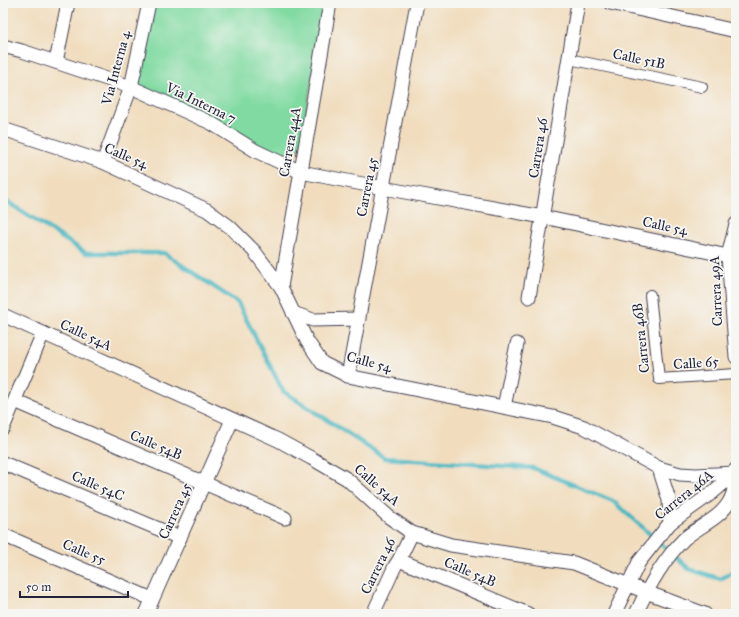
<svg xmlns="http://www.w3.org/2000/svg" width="739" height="617" font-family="'IM FELL Great Primer',serif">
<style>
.green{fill:#80daa1;stroke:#517e6e}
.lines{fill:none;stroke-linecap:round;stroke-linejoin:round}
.stream{stroke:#48b7c1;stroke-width:4.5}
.pedestrian-casing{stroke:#413e4f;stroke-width:12}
.minor-casing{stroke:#413e4f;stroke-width:15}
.pedestrian{stroke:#fff;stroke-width:10}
.minor{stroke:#fff;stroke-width:13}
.labels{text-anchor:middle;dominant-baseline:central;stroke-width:3.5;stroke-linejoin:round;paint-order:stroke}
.street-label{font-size:14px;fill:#22223b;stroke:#f6f6f2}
</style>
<rect width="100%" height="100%" fill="#f6f6f2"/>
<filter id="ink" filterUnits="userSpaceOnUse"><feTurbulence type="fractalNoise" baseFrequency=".025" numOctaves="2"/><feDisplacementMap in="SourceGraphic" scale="8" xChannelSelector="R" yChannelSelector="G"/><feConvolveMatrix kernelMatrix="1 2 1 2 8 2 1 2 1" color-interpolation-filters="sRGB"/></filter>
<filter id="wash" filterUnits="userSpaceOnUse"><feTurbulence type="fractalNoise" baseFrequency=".012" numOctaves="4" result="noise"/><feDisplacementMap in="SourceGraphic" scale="16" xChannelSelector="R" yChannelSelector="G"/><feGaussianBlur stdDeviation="0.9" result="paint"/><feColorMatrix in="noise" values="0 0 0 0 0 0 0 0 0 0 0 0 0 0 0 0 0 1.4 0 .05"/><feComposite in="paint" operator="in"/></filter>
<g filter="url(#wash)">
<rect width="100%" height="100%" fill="#f1ddbe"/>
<polygon class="green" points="153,3 325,3 300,148 288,156 273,153 137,86"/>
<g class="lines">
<polyline class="stream" points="3,199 86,253 164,253 238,303 283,391 385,458 533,468 613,501 689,569 721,579 736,569"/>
</g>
</g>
<g filter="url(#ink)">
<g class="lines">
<defs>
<g id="pedestrian">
<polyline points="569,59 702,87"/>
<polyline points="650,295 659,379 736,374"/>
</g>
<g id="minor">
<polyline points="610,3 736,31"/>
<polyline points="3,46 22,51 131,87 211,123 256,151 301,172 383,188 543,217 728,256"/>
<polyline points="56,62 68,3"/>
<polyline points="3,129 103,162 207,210 230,227 254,251 281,287 307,341 322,363 348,376 553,417 584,427 659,468 680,474 696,475 735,473"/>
<polyline points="103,162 131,87 149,3"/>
<polyline points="736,224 728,256 736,357"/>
<polyline points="281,287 330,3"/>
<polyline points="529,297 578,3"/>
<polyline points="293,313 313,320 359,319"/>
<polyline points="3,315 278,440 311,458 347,479 389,517 412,533 451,545 574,563 646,592 705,614"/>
<polyline points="348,376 417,3"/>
<polyline points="15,401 285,518"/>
<polyline points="504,407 517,344"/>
<polyline points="3,428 43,333"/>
<polyline points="3,463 180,538"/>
<polyline points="659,468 669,500 670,523"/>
<polyline points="3,535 152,599"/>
<polyline points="399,560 528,614"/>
<polyline points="146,614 232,420"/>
<polyline points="373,614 395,566 399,560 412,533"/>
<polyline points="614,614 639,562 670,523 712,493 735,473"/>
<path d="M636 614C648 587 663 560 684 539 701 524 726 517 733 493 735 486 735 476 736 469"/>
</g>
</defs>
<use href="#pedestrian" class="pedestrian-casing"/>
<use href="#minor" class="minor-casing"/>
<use href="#pedestrian" class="pedestrian"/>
<use href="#minor" class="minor"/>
</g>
</g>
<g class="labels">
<g class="street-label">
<text transform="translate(639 59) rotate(12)">Calle 51B</text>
<text transform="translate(116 68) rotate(-75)">Via Interna 4</text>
<text transform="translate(201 103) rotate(26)">Via Interna 7</text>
<text transform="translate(290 142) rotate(-80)">Carrera 44A</text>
<text transform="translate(538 148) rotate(-81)">Carrera 46</text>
<text transform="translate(126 156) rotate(23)">Calle 54</text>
<text transform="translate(367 187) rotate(-79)">Carrera 45</text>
<text transform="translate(665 226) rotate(12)">Calle 54</text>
<text transform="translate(716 291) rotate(-93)">Carrera 49A</text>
<text transform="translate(86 335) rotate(25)">Calle 54A</text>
<text transform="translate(641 338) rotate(-96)">Carrera 46B</text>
<text transform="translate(369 362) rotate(15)">Calle 54</text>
<text transform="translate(696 363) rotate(-4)">Calle 65</text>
<text transform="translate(156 445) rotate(23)">Calle 54B</text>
<text transform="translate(377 485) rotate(41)">Calle 54A</text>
<text transform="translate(98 486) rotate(23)">Calle 54C</text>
<text transform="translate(684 495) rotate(-39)">Carrera 46A</text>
<text transform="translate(175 511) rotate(-66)">Carrera 45</text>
<text transform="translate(84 552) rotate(23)">Calle 55</text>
<text transform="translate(378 566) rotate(-64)">Carrera 46</text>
<text transform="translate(470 572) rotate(23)">Calle 54B</text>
</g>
</g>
<rect width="739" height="617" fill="none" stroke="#f6f6f2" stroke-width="16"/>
<path d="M20 591v6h108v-6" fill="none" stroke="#22223b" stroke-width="2"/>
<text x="26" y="591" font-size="12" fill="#22223b" stroke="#f6f6f2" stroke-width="3" paint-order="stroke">50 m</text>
</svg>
